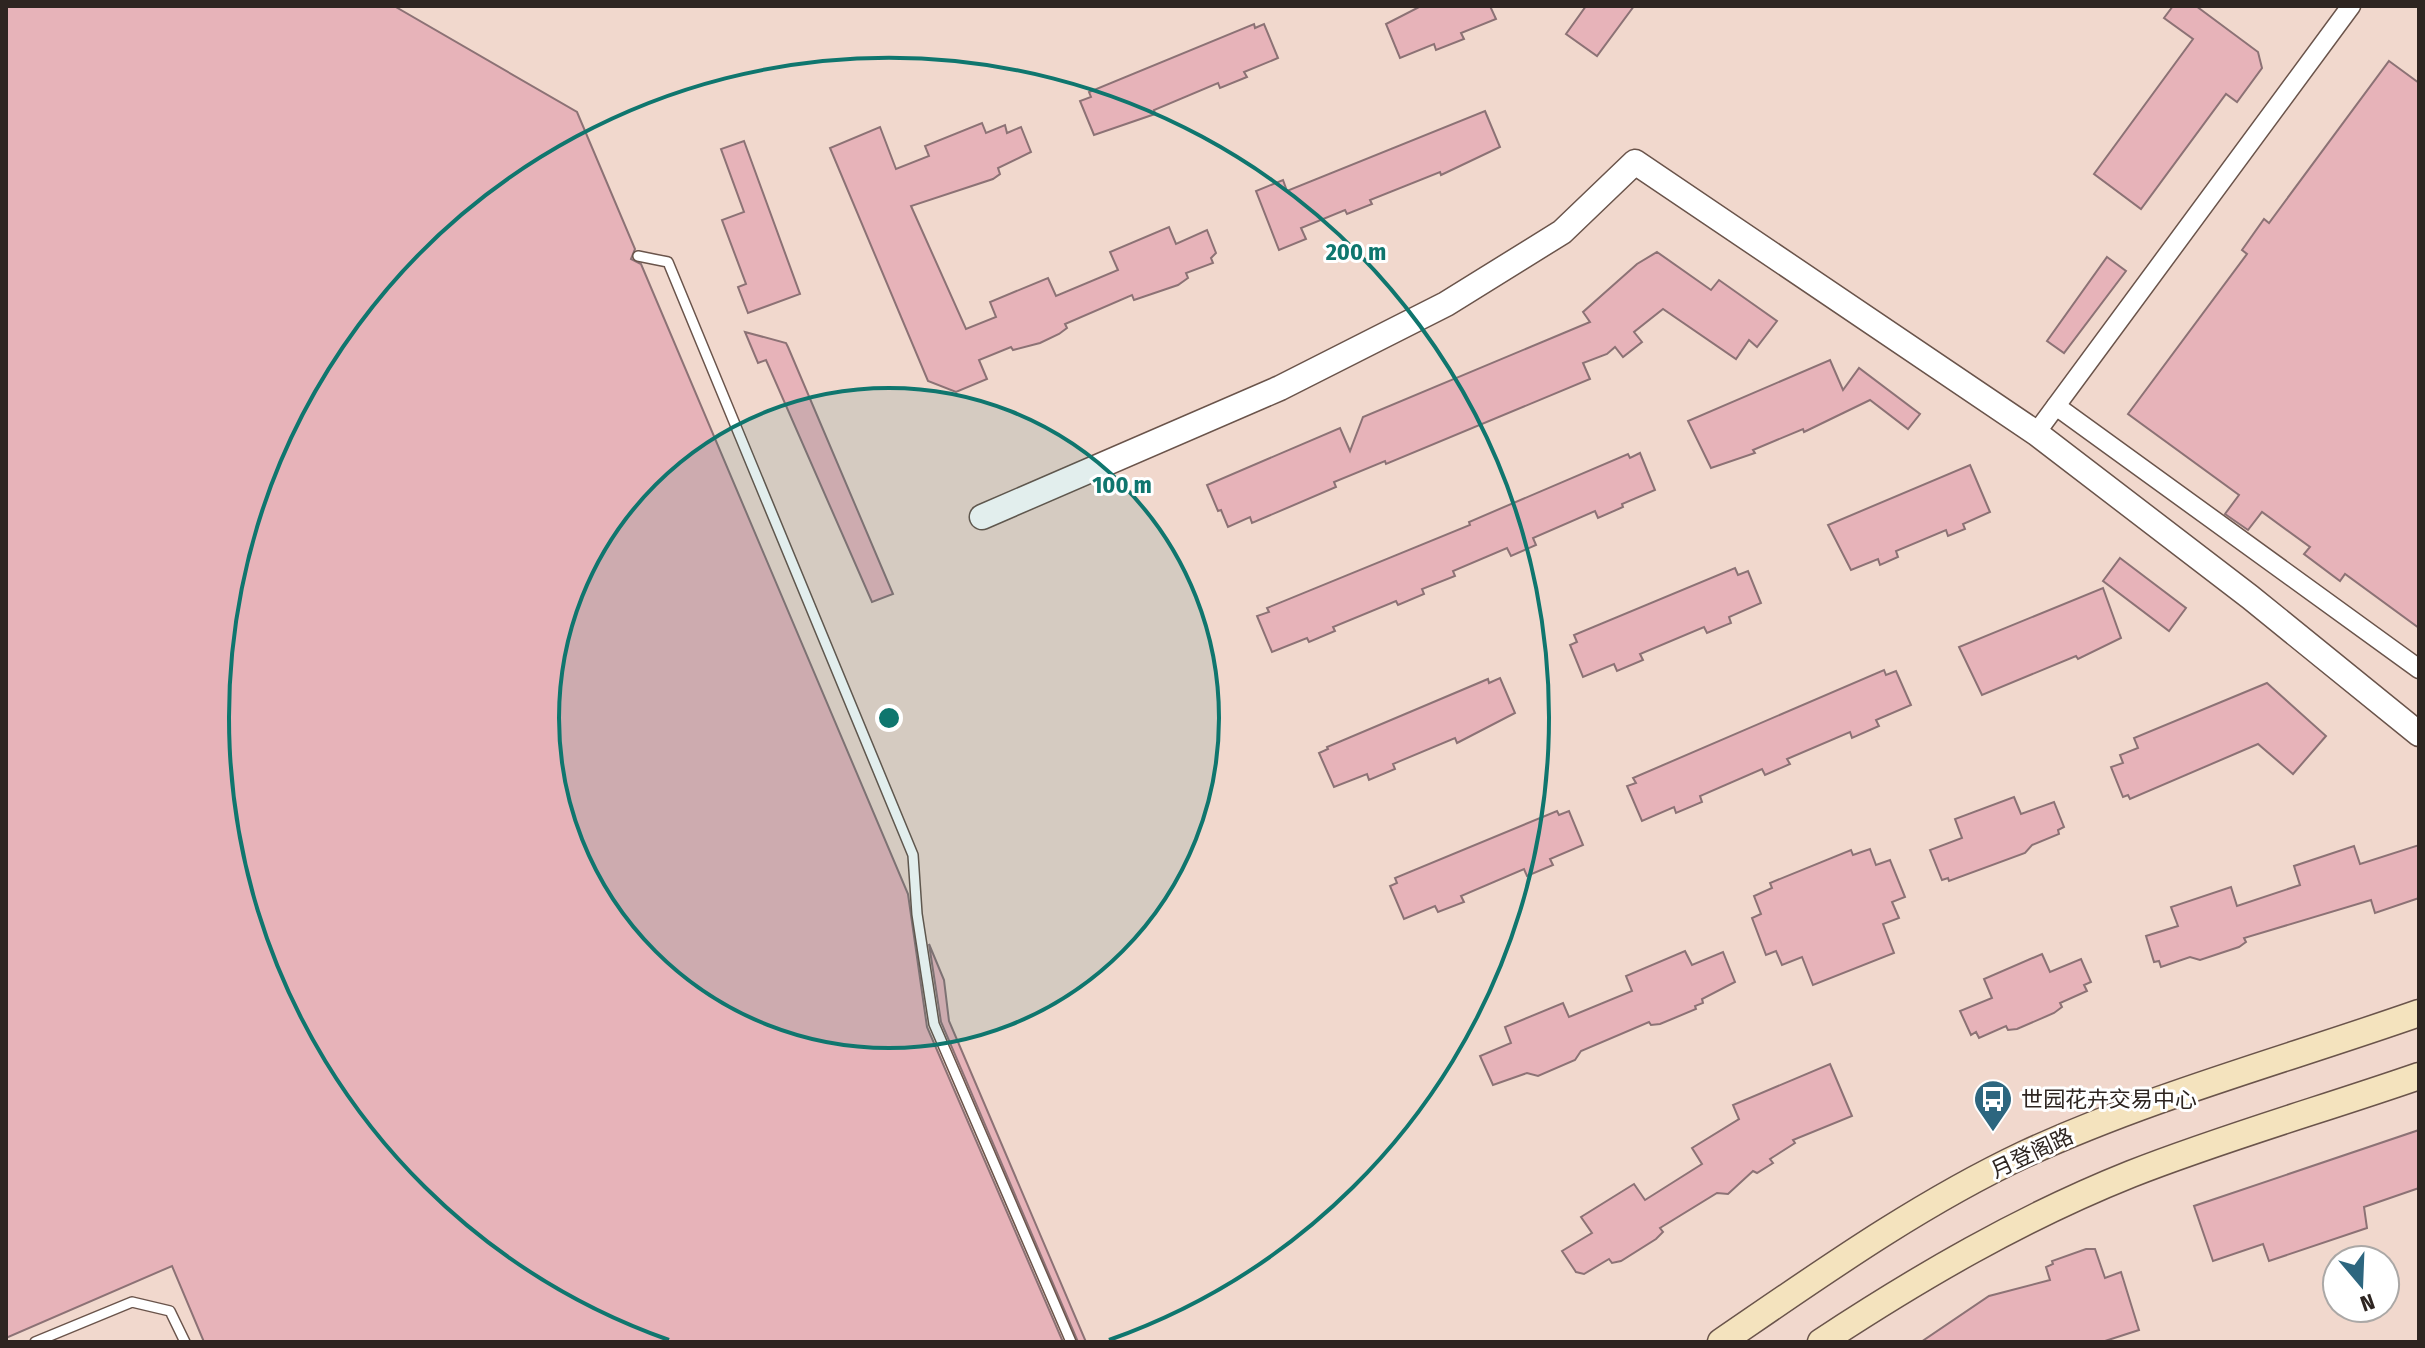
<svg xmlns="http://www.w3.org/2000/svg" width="2425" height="1348" font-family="'Fira Sans Condensed','Noto Sans SC',sans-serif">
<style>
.building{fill:#e7b3b9;stroke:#8c7275;stroke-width:2}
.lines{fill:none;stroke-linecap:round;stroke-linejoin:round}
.service-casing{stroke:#6a544b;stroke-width:12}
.minor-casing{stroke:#6a544b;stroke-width:21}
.tertiary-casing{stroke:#6a544b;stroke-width:27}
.secondary-casing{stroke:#6a544b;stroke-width:29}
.service{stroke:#fff;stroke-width:9}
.minor{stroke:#fff;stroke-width:18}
.tertiary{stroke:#fff;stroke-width:24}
.secondary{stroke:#f4e3be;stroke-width:26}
.ring{fill:none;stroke:#0f766e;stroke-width:4}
.labels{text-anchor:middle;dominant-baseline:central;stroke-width:6;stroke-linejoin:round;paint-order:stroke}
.poi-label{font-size:22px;fill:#2e2521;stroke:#fff;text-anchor:start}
.street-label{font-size:22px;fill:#2e2521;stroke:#fff}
.centre{fill:#0f766e;stroke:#fff;stroke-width:4}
.ring-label{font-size:24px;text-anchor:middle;font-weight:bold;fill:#0f766e;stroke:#fff;stroke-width:6;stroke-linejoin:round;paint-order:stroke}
</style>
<rect width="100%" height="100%" fill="#f1d8cd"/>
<g class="building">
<polygon points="6,6 394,6 577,112 635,249 631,259 641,264 908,894 927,1027 1063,1342 204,1342 172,1266 6,1338"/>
<polygon points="1421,6 1490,6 1496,19 1461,33 1464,39 1436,50 1434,44 1400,58 1386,24"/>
<polygon points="1586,6 1634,6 1597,56 1566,34"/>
<polygon points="2173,6 2196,6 2258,52 2262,68 2237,102 2226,94 2141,209 2094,174 2193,39 2164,18"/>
<polygon points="1254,24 1255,28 1264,24 1278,58 1244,72 1247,77 1220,88 1218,83 1154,110 1155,114 1094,135 1080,101 1091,97 1089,92"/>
<polygon points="2389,61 2419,83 2419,628 2345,574 2340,581 2304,554 2310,547 2262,512 2248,530 2225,514 2239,495 2128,414 2247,254 2242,250 2264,219 2269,223"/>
<polygon points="1485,111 1500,147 1441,175 1440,172 1370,200 1372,204 1347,214 1345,210 1301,228 1306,239 1279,250 1256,191 1283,180 1287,191"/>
<polygon points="982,123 986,133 1005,125 1007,133 1021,127 1031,152 998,168 1000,174 993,179 911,206 966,329 996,317 990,302 1048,278 1056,296 1118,270 1110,252 1169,227 1176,244 1207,230 1216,253 1211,258 1213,263 1186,273 1188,278 1178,285 1134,300 1132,295 1065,324 1067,328 1059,334 1040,343 1013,350 1011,347 979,360 987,379 956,392 928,381 830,148 880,127 896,169 929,156 925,146"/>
<polygon points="744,141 800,294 748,313 738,287 746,284 722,220 744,212 721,149"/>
<polygon points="1657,252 1711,290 1719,280 1777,321 1757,347 1749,340 1736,359 1663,309 1634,332 1642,342 1623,357 1615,347 1607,354 1583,363 1590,379 1386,464 1385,461 1334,482 1336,487 1252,523 1250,517 1228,527 1221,510 1218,511 1207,485 1340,428 1350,451 1363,417 1590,322 1583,312 1637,264"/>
<polygon points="2107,257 2126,271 2064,353 2047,341"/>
<polygon points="745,332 786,343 788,347 893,594 872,602 766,360 758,363"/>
<polygon points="1830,360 1843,390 1859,368 1920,414 1908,429 1870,400 1804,432 1803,429 1753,450 1755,453 1711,468 1688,421"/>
<polygon points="1640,453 1655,490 1622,504 1623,507 1598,518 1595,511 1533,538 1536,545 1511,556 1507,548 1453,571 1455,576 1422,589 1424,594 1398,605 1396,601 1333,627 1335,631 1309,642 1307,638 1272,652 1257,616 1269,612 1267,608 1470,525 1469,522 1628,454 1630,458"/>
<polygon points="1970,465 1990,512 1963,524 1965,529 1948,536 1946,530 1896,551 1898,557 1880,565 1878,559 1851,570 1828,525"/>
<polygon points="2120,558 2186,608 2169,631 2103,581"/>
<polygon points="1735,568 1738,575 1748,571 1761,603 1729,617 1731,623 1707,633 1704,627 1640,654 1643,660 1617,671 1614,664 1583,677 1570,645 1577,642 1574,635"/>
<polygon points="2103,588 2121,638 2078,659 2076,656 1982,695 1959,647"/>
<polygon points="1884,670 1886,675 1896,671 1911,705 1876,720 1879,726 1852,738 1850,732 1787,759 1790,764 1765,775 1762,769 1700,796 1702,802 1676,813 1674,807 1642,821 1627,786 1636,783 1633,778"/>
<polygon points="1500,678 1515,713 1457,743 1455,738 1393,764 1395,769 1369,780 1367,774 1334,787 1319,753 1328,749 1327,747 1488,679 1489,683"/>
<polygon points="2267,683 2326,736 2293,774 2258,744 2130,799 2128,795 2123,797 2111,767 2123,763 2120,755 2138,748 2134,738"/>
<polygon points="2014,797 2021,814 2054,802 2064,827 2058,830 2059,834 2032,845 2025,853 1949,881 1948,878 1942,880 1930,850 1962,838 1955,819"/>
<polygon points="1557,811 1559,815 1569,811 1583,845 1550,859 1553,865 1527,876 1524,869 1461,896 1464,902 1438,912 1435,906 1404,919 1390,886 1397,883 1395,878"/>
<polygon points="2419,845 2419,898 2375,913 2371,900 2244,938 2246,942 2239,947 2200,960 2190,957 2161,967 2159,961 2154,962 2146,936 2178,926 2171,907 2231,887 2237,906 2300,885 2294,866 2354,846 2360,864"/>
<polygon points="1870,849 1876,865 1890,860 1905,897 1892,902 1899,918 1883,924 1894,953 1813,985 1802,957 1782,965 1776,951 1766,955 1752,918 1761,914 1754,896 1772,888 1770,883 1851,850 1853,855"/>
<polygon points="929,944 944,980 949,1021 1086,1342 1078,1342 941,1022"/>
<polygon points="1685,951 1692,965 1723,952 1735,982 1702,999 1703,1003 1695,1006 1696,1009 1660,1024 1651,1025 1649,1022 1581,1051 1575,1060 1538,1076 1527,1073 1493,1085 1480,1056 1511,1043 1505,1027 1563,1003 1569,1017 1632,991 1626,976"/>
<polygon points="2042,954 2050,972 2081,959 2091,982 2084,985 2087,991 2060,1003 2062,1007 2054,1013 2017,1029 2008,1030 2006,1026 1979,1038 1976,1032 1971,1035 1960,1011 1992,998 1984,979"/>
<polygon points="1830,1064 1852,1116 1793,1140 1795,1143 1770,1159 1773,1163 1757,1173 1753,1171 1728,1194 1717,1193 1660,1228 1663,1232 1656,1239 1621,1261 1612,1263 1609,1259 1584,1274 1576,1272 1562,1251 1592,1233 1581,1217 1634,1184 1645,1200 1702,1164 1692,1148 1739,1119 1733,1105"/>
<polygon points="2419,1130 2419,1188 2364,1207 2367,1228 2269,1261 2263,1244 2213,1261 2194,1206"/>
<polygon points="2086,1249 2095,1249 2105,1278 2121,1272 2139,1330 2102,1342 1921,1342 1989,1296 2050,1280 2046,1267 2053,1264 2052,1261"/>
</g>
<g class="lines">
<defs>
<g id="service">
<polyline points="638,256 668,262 913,855 917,914 934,1024 1071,1342"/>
<polyline points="35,1342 132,1302 170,1311 185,1342"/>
</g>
<g id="minor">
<polyline points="2056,406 2419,669"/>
<polyline points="2036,433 2351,6"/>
</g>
<polyline id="tertiary" points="982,517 1280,388 1446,304 1562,232 1635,162 2036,433 2250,597 2419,734"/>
<g id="secondary">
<path d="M1721 1342C1819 1275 1917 1205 2025 1154 2151 1096 2288 1059 2419 1013"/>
<path d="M1821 1342C1920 1277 2021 1218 2131 1174 2225 1137 2324 1109 2419 1076"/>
</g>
</defs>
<use href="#service" class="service-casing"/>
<use href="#minor" class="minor-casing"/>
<use href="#tertiary" class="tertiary-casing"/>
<use href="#secondary" class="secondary-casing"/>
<use href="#service" class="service"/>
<use href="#minor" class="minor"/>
<use href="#tertiary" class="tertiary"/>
<use href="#secondary" class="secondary"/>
</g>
<circle cx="889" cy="718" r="330" fill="#0f766e" fill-opacity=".12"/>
<g class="ring">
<circle cx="889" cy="718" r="330"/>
<path d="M669 1340A660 660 0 1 1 1109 1340"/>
</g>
<defs>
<symbol id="bus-pin" viewBox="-11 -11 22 30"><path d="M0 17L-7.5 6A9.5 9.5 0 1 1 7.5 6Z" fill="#2d667f" stroke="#fff"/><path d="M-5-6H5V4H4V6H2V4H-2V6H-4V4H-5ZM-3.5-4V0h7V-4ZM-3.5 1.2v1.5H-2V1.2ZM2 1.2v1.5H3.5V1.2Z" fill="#fff"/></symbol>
</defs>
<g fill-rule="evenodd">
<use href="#bus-pin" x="1971" y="1077" width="44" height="60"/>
</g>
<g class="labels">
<g class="poi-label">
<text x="2021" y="1099">世园花卉交易中心</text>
</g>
<g class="street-label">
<text transform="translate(2032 1153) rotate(-25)">月登阁路</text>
</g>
</g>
<circle cx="889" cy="718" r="12" class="centre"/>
<g class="ring-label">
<text x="1356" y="260">200 m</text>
<text x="1122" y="493">100 m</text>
</g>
<rect width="2425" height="1348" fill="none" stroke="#2e2521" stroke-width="16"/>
<g transform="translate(2361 1284) rotate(161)"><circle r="38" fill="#ffffff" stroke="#aba8a6" stroke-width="2"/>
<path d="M0-6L14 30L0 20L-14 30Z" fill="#2d667f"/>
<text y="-12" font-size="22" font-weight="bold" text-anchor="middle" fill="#2e2521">N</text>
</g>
</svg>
